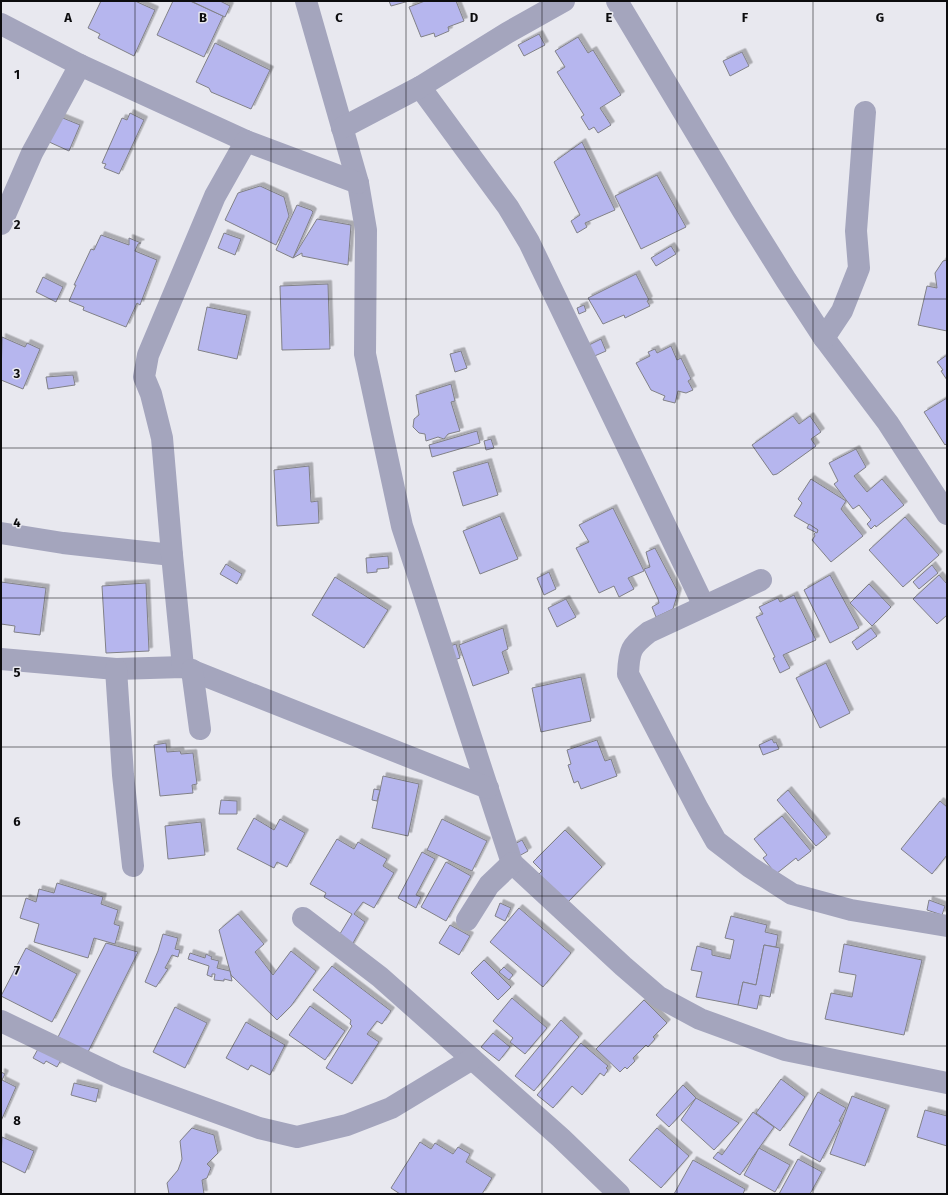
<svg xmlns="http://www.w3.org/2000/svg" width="948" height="1195" font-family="'Fira Sans',sans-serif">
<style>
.building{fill:#b6b6ee;stroke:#818187;filter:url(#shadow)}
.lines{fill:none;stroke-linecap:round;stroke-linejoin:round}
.street{stroke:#a4a5bd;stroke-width:22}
.grid{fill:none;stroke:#0c0c0e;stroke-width:1;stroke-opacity:0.55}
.grid-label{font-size:13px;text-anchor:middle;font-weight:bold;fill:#0c0c0e;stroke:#e8e8ef;stroke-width:3;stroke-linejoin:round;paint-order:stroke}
</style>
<defs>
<filter id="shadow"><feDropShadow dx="3.5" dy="-3.5" stdDeviation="0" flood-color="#0004"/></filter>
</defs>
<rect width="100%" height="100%" fill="#e8e8ef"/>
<g class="building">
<polygon points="101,1 135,1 155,10 134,56 98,38 100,34 88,28"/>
<polygon points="173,1 190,1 223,16 204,57 157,35"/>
<polygon points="191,1 220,1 230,6 225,17"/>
<polygon points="389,1 409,1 391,6"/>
<polygon points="425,1 456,1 464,21 448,27 449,31 435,37 434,33 421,37 409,7"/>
<polygon points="539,34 545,45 524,56 518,45"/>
<polygon points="578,37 588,53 593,50 621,95 600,108 611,125 598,133 594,127 589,130 581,117 584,115 557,72 565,67 555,51"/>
<polygon points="215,43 270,70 251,109 211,92 209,88 196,82"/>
<polygon points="742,52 749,66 730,76 723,61"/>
<polygon points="130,113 144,120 119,174 104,168 106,164 102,163 122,118 127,120"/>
<polygon points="58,116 80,125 69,151 47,141"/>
<polygon points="582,142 615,210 585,223 587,227 577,233 571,221 580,215 554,162"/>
<polygon points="657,175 686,227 641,249 615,196"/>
<polygon points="260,186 284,197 289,216 276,245 225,220 238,193"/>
<polygon points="297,205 311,210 313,212 293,258 276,250"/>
<polygon points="317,219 351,225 348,265 302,256 302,253 293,258"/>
<polygon points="224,233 241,239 235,255 218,248"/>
<polygon points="101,235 129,245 129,238 141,243 138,244 135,251 157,260 140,305 137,303 126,327 83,310 84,307 69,301 76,285 74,285 91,249 94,250"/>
<polygon points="671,246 676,254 656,266 651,258"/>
<polygon points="947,260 947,331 918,325 927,286 937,288 935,273 943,261"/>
<polygon points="636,274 649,300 647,301 650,306 625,318 624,315 603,324 588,298"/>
<polygon points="43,277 63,287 56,302 36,292"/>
<polygon points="328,284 330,349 282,350 280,286"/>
<polygon points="584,305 586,311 579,314 577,308"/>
<polygon points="207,307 247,315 237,359 198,350"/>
<polygon points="2,337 25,347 27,343 40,349 23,389 1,380"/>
<polygon points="601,339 606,351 590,358 585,347"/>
<polygon points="671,346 677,360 681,358 691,379 688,381 693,390 686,393 678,391 675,403 663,400 665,396 651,390 636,363 650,356 648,352 655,349 657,353"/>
<polygon points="461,351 467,368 455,372 450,354"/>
<polygon points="947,355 947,380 941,371 943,370 937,362"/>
<polygon points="73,375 75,385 48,389 46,377"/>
<polygon points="451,384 455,401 451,402 460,431 448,434 444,439 438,437 426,441 425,434 419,433 413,427 414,419 419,415 416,395"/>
<polygon points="947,398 947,443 945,445 924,412"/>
<polygon points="793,416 799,424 810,416 821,432 811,439 816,446 777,474 773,475 752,445"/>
<polygon points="477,431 480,443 432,457 429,445"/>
<polygon points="491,439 494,448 486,450 484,441"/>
<polygon points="856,449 866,467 854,476 867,492 882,479 904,505 876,527 875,525 871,529 867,524 871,520 859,505 853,509 834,484 838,481 829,463"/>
<polygon points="488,462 498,495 463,506 453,472"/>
<polygon points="309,466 311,502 318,501 319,523 277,526 274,470"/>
<polygon points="811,479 846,501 841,509 863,536 831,562 812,540 815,536 814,534 818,530 794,516 802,503 798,499"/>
<polygon points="613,508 644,571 628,578 634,589 619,597 614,586 599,593 576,548 589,542 579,525"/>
<polygon points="500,516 518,559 480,574 463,531"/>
<polygon points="905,517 939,555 903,587 869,550"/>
<polygon points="809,524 818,530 817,533 807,528"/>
<polygon points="655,548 678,592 673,609 656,617 652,607 659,603 658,599 644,569 650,567 646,552"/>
<polygon points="388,556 389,568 377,569 377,572 367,573 366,558"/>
<polygon points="226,564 242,574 237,584 220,574"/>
<polygon points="932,565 938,573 919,589 913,582"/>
<polygon points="549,572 556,589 544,595 537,578"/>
<polygon points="830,575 859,628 830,643 804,590"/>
<polygon points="939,575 947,584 947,615 937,624 913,599"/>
<polygon points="335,577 388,610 364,648 312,615"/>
<polygon points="1,582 46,588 40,635 14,632 15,626 1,624"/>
<polygon points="146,583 149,651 106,653 102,586"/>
<polygon points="869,584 891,607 872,626 850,603"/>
<polygon points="794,595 816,640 783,655 790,668 780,673 773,658 775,657 756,617 763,614 759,607 778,598 780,602"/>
<polygon points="566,599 576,617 557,627 548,608"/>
<polygon points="503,628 508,649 502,652 509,673 473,686 459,645"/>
<polygon points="871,628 877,636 857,650 852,642"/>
<polygon points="456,644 460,658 446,663 441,649"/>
<polygon points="826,663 850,713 820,728 796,678"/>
<polygon points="581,677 591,721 541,732 532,688"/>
<polygon points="772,739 774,743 776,742 779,749 763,755 759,745"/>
<polygon points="597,740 605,761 611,759 617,776 581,789 578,781 574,783 568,765 571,764 567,750"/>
<polygon points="166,743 167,752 180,751 181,754 193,753 197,784 192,785 193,793 160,796 154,745"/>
<polygon points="383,776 419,784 408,836 372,828"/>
<polygon points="374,789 380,790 377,801 372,800"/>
<polygon points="788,790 827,837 816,846 777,800"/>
<polygon points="221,800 237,801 237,814 219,814"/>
<polygon points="940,801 947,807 947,855 932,874 901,849"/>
<polygon points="782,816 811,851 798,861 796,858 776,874 763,858 767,855 754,839"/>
<polygon points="254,818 274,830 280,819 305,833 287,867 277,862 274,868 237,849"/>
<polygon points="442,819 487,841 472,871 427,850"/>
<polygon points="201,822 205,855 168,859 165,826"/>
<polygon points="565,830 602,867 567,903 538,875 542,871 533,862"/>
<polygon points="337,839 354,849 358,842 387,859 383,866 394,873 374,908 363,902 354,914 365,922 349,950 335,942 352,914 324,897 326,893 310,884"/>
<polygon points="522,840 528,851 519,856 513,845"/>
<polygon points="422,852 435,859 416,895 421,897 416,908 398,898"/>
<polygon points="446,862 471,876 446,921 421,907"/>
<polygon points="57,883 103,897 101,904 118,910 114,924 120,926 115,944 94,938 88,958 34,942 39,924 20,918 26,898 36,902 39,889 54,893"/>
<polygon points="929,900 945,906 942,915 927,910"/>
<polygon points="500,903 511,908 505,921 495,916"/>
<polygon points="519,908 571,953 543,987 490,942"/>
<polygon points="238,914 264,944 255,952 273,975 291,951 316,971 291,1006 277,1020 231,975 219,930"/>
<polygon points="731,916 767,925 765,932 778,935 776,947 764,945 756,985 743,982 738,1005 696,997 702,972 691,970 697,946 712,950 712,955 730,959 734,940 725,938"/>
<polygon points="450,925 470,936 459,955 439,943"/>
<polygon points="163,934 178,938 175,949 180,950 178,957 172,955 165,968 168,969 156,987 145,982 158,951"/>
<polygon points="106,943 138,952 88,1052 58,1037"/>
<polygon points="844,944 922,960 904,1035 825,1019 831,993 852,997 856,975 839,972"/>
<polygon points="764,945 780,948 770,997 760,995 757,1009 738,1005 743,982 756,985"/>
<polygon points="26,948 77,974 52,1022 1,996"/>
<polygon points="190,953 205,958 206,954 212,957 211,959 219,961 217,968 230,971 232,981 224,979 224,981 214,980 215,974 212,974 212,977 207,975 209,966 188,959"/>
<polygon points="484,960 511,987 498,1000 471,973"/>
<polygon points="332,966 391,1011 382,1024 377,1021 367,1034 379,1042 352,1084 326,1068 352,1026 350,1024 351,1020 313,990"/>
<polygon points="504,967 513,975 509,980 499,972"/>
<polygon points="512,998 547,1028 525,1054 510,1042 513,1038 493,1021"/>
<polygon points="644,1000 667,1023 653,1037 655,1039 648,1047 646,1045 633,1058 635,1061 627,1069 625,1067 620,1072 596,1049"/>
<polygon points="310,1006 345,1031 325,1060 289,1035"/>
<polygon points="175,1007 207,1023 185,1068 153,1052"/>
<polygon points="561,1020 579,1037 534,1091 515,1076"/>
<polygon points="246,1022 285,1045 270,1075 251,1065 248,1070 226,1058"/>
<polygon points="493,1033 510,1047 499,1061 481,1047"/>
<polygon points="581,1043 608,1066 606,1068 608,1070 604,1076 600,1073 582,1095 572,1086 553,1108 537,1095"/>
<polygon points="38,1049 61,1060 57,1067 46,1061 44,1064 33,1058"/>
<polygon points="1,1072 5,1074 2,1080 16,1087 1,1121"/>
<polygon points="781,1079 805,1097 780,1131 756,1113"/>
<polygon points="74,1083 99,1089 96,1102 71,1095"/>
<polygon points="683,1085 696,1098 669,1127 656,1115"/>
<polygon points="818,1092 846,1108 839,1121 841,1122 820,1162 789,1145"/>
<polygon points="852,1096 886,1109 865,1166 830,1154"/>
<polygon points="696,1098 739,1123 714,1150 681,1120"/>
<polygon points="925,1110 947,1116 947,1146 917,1137"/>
<polygon points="753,1112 774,1127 740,1175 713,1158 718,1152 722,1155"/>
<polygon points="192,1128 214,1135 218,1153 207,1164 211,1168 207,1178 202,1180 204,1194 169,1194 167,1183 178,1170 182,1159 180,1141"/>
<polygon points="657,1128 689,1156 661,1188 629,1160"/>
<polygon points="2,1137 34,1151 25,1173 1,1161"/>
<polygon points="420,1142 431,1149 435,1143 453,1154 458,1147 470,1154 466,1162 492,1178 482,1194 400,1194 391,1188"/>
<polygon points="759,1148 790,1165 775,1192 744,1175"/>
<polygon points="798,1159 822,1172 810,1194 779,1194"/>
<polygon points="693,1160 745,1189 743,1194 674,1194"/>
</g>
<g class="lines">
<g class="street">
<polyline points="306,1 358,183 366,230 365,354 402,526 512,863 623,966 659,997 700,1019 785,1050 947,1083"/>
<polyline points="617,1 743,211 786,280 824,338 888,423 947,514"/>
<polyline points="1,24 80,65 246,141 358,183"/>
<polyline points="420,87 508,207 529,242 704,606"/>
<polyline points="342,128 420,87 507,33 564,1"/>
<polyline points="1,224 32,153 80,65"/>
<polyline points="824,338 842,311 859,268 856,231 865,112"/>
<polyline points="1,533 63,543 172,555"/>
<path d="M761 580 649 632C631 646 629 650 628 674L698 809 716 841 750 867 792 894 851 910 947 926"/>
<polyline points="1,659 116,669 183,667 488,788"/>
<polyline points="183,667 172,555 162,438 151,394 144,377 148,355 215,196 246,141"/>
<polyline points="116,669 123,775 133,866"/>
<polyline points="192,670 200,729"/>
<polyline points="303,918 380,977 561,1138 619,1194"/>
<polyline points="467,920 489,885 512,863"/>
<polyline points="1,1021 116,1076 259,1128 297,1137 347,1125 391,1108 472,1059"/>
</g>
</g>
<path class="grid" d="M135 1V1194M271 1V1194M406 1V1194M542 1V1194M677 1V1194M813 1V1194M1 149H947M1 299H947M1 448H947M1 598H947M1 747H947M1 896H947M1 1046H947"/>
<g class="grid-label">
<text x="68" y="22">A</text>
<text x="203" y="22">B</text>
<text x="339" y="22">C</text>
<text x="474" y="22">D</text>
<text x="609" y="22">E</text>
<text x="745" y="22">F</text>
<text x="880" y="22">G</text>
<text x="17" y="79">1</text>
<text x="17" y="229">2</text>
<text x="17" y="378">3</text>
<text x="17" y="527">4</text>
<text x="17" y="677">5</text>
<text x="17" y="826">6</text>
<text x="17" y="975">7</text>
<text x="17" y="1125">8</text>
</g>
<rect width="948" height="1195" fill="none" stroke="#0c0c0e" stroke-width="4"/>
</svg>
